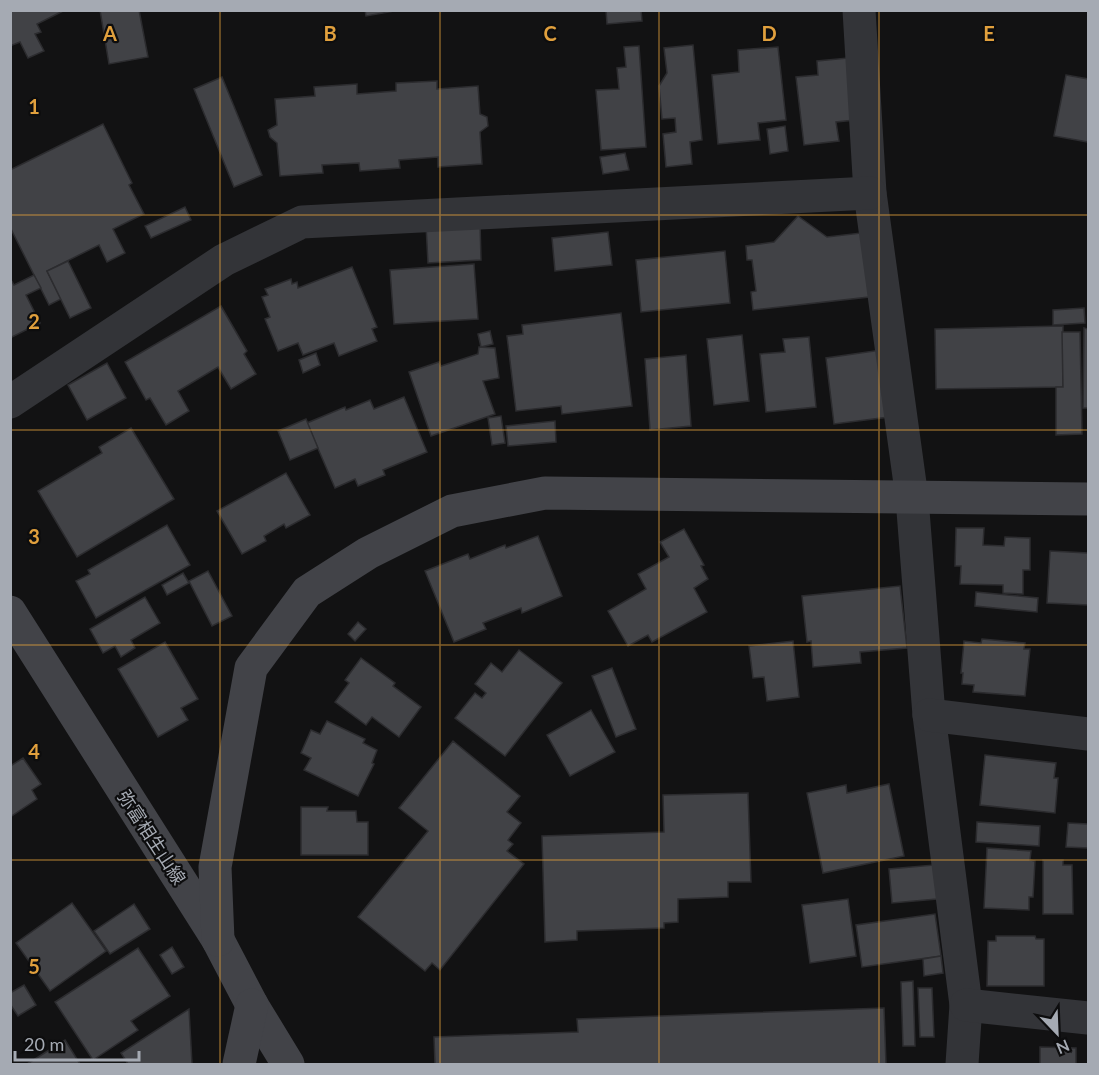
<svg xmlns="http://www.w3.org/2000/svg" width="1099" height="1075" font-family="Lato,'Noto Sans JP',sans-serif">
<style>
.building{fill:#414246;stroke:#2c2c2f;stroke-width:1.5}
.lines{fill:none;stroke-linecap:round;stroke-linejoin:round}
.street{stroke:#333438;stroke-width:33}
.secondary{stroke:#424348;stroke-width:33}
.grid{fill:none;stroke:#e1a03d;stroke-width:1.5;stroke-opacity:0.55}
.labels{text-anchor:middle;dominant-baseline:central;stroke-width:4.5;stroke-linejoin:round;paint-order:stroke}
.street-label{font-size:18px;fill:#a5aab3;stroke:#0d0d0e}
.grid-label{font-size:20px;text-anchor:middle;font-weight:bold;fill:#e1a03d;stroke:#0d0d0e;stroke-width:4.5;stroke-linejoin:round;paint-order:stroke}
</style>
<rect width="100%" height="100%" fill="#121213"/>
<g class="building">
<polygon points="10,10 65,10 37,24 41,32 35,34 44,51 28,58 20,42 10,46"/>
<polygon points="100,10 139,10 148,57 109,64"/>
<polygon points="365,10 400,10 366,16"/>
<polygon points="606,10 641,10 642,21 607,24"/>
<polygon points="693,45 702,140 690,142 692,164 666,167 663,134 676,132 675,118 662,119 659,86 667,73 664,48"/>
<polygon points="639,46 646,147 601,150 596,90 619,89 617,68 626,67 624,47"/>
<polygon points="778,47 786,120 758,123 760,140 718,144 712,75 739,72 738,50"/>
<polygon points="848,58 855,120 836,122 839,141 804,145 796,77 818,75 817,61"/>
<polygon points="1066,75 1088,79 1088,142 1054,136"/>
<polygon points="222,77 262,175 234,187 194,89"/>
<polygon points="437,81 437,89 478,86 480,114 487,117 488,126 480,132 482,164 438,167 438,157 399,160 400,168 360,171 359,163 322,165 323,173 280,176 277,143 270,137 268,130 277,125 275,99 315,96 314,87 357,84 357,94 396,91 396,83"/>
<polygon points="103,124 132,183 129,185 144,214 113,229 125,253 107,262 99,245 47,271 61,299 49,305 10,227 10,170"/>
<polygon points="785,126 788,151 770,154 767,129"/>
<polygon points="625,153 629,170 603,174 600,157"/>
<polygon points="185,207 191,220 151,238 145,226"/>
<polygon points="798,216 827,237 861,233 869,297 753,310 751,292 756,291 752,260 747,260 746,246 774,242"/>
<polygon points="480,222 481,260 428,263 426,225"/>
<polygon points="608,232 612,265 555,271 552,238"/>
<polygon points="725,251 730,303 641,312 636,260"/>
<polygon points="68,261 91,308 70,318 47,271"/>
<polygon points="474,264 478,319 394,324 390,270"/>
<polygon points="352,267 377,327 372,329 377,341 339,356 334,343 303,355 298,343 278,351 265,319 270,317 262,297 268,295 265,289 291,279 292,284 297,282 298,288"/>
<polygon points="34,275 41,288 26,295 40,323 10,338 10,278 14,285"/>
<polygon points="221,306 247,351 244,354 256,374 231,389 218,367 178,391 189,411 166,425 150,398 146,400 125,362"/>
<polygon points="1084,308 1085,323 1053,325 1053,310"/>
<polygon points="621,313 632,406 562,414 561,406 516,411 507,336 523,334 522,325"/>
<polygon points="1063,326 1063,387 936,389 935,329"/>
<polygon points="1084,328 1088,329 1088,408 1083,408"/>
<polygon points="490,331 493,344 481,347 478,334"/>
<polygon points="1062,332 1080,332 1082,434 1056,435 1056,387 1063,387"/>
<polygon points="742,335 749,401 714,405 707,339"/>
<polygon points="809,337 816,407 766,412 760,354 785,352 783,339"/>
<polygon points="479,347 495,348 499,378 483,381 495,414 431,436 409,372 439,362 441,366 478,354"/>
<polygon points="881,350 889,417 834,424 826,358"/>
<polygon points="316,353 320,365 303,373 299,360"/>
<polygon points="686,355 691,426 650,430 645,359"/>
<polygon points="107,363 126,398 87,420 68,385"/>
<polygon points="404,397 427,452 383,470 385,475 358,486 355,479 335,488 307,423 345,407 346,410 370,400 374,409"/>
<polygon points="501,416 505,443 492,445 488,418"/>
<polygon points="306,419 318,448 290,460 278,431"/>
<polygon points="555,421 556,442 508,446 506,426"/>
<polygon points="131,428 174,499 77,557 38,491 102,453 99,447"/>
<polygon points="286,473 310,515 286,528 284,524 264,536 266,541 242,554 217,511"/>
<polygon points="167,525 190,565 96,618 76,581 90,574 88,570"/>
<polygon points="956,528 984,528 983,545 1004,546 1005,537 1030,538 1030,570 1023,570 1023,594 1003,593 1003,585 960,584 961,566 955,566"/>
<polygon points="684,529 704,565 701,566 708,579 694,588 707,612 652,642 648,635 628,646 608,611 646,589 638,574 669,557 660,542"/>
<polygon points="538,536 562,596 522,613 521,608 483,623 486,629 454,642 425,571 468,554 470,559 505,545 506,548"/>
<polygon points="1050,551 1088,553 1088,605 1047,603"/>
<polygon points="208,571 232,616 212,626 189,581"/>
<polygon points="183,573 189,583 167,595 162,585"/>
<polygon points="900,586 907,648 860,652 861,663 813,667 811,641 807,642 802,596"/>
<polygon points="976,592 1038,598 1037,612 975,606"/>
<polygon points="145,597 160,623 131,640 135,648 121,657 115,646 103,653 90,629"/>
<polygon points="358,622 366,629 355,641 348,634"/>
<polygon points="982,639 1025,643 1024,649 1030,649 1025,696 973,692 974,685 962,684 963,673 961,673 964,641 981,643"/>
<polygon points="793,641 799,697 767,701 764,677 753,678 749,646"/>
<polygon points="165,642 198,699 181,708 188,720 158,737 118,669"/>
<polygon points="519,650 562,683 505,756 455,718 475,693 482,698 486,693 475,684 491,663 502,672"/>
<polygon points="361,658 395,683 393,686 421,707 399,737 372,717 366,725 335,702 349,683 345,680"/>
<polygon points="612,668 636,729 616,737 592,676"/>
<polygon points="591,710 615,752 570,776 547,735"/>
<polygon points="327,721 365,739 363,743 377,750 372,763 374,764 358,796 304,770 311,758 301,753 311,730 320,734"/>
<polygon points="453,741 520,796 507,812 521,823 508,840 513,844 507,851 524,864 440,970 432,963 425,971 358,917 428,831 399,808"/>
<polygon points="985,755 1056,763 1054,778 1058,778 1055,813 980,805"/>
<polygon points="23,758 41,784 32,790 37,799 10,817 10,763 12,765"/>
<polygon points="889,784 904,856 823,873 807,793 846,785 847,793"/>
<polygon points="748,793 751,882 728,882 728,897 678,899 678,922 664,923 664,928 577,931 577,940 545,942 542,836 664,832 663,795"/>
<polygon points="301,807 328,807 327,811 356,811 357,822 368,822 368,855 301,855"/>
<polygon points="977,822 1040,826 1039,846 976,842"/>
<polygon points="1068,823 1088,824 1088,848 1066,847"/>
<polygon points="987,848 1031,851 1030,860 1035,861 1033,897 1029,897 1029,910 984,908"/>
<polygon points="1043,860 1063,860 1063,865 1072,865 1073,914 1043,914"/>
<polygon points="934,865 937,899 892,903 889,869"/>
<polygon points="848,899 856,956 810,963 802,905"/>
<polygon points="72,903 106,951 50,991 16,943"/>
<polygon points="134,904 150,929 110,954 94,931"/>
<polygon points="935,914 941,956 862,967 856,925"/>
<polygon points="996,936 1035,936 1036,939 1044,939 1044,986 987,986 988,941 996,941"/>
<polygon points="172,947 184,967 172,974 160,955"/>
<polygon points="138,948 170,996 131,1021 138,1030 93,1060 55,1002"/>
<polygon points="941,956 943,973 924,976 923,959"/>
<polygon points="913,981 915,1046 903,1046 901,982"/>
<polygon points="24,985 36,1005 18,1016 10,1004 10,993"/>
<polygon points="918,988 932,988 934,1037 920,1037"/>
<polygon points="884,1008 886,1064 435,1064 434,1037 578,1032 577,1019"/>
<polygon points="189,1009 192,1064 128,1064 121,1053"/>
<polygon points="65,1040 80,1064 27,1064"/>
<polygon points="1040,1047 1076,1048 1076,1064 1040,1064"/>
</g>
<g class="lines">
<g class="street">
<polyline points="859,10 870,193 912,498 929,715 966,1005 962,1064"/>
<polyline points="10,402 224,260 302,222 870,193"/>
<polyline points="929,715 1088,734"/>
<polyline points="966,1005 1088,1018"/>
</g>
<g class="secondary">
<polyline points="10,612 218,940 252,1005 288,1064"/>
<polyline points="218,940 215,867 251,668 307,592 368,553 452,511 545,493 1088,499"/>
<polyline points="239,1064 252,1005"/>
</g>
</g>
<path class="grid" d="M220 10V1064M440 10V1064M659 10V1064M879 10V1064M10 215H1088M10 430H1088M10 645H1088M10 860H1088"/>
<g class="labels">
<g class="street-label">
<text transform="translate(152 837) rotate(57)">弥富相生山線</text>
</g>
</g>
<g class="grid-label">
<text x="110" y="41">A</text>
<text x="330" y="41">B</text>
<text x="550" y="41">C</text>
<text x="769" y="41">D</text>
<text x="989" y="41">E</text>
<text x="34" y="114">1</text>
<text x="34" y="329">2</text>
<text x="34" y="544">3</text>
<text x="34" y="759">4</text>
<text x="34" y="974">5</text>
</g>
<rect width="1099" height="1075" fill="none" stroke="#a5aab3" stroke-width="24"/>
<g transform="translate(1057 1033) rotate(157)" stroke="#0d0d0e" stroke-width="4.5" paint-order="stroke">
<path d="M0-4.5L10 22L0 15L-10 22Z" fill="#a5aab3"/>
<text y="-9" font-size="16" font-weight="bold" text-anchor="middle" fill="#a5aab3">N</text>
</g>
<path d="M15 1051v9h124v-9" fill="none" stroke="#a5aab3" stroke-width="3"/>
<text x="24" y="1051" font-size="18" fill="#a5aab3" stroke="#0d0d0e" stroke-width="4.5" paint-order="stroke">20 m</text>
</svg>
